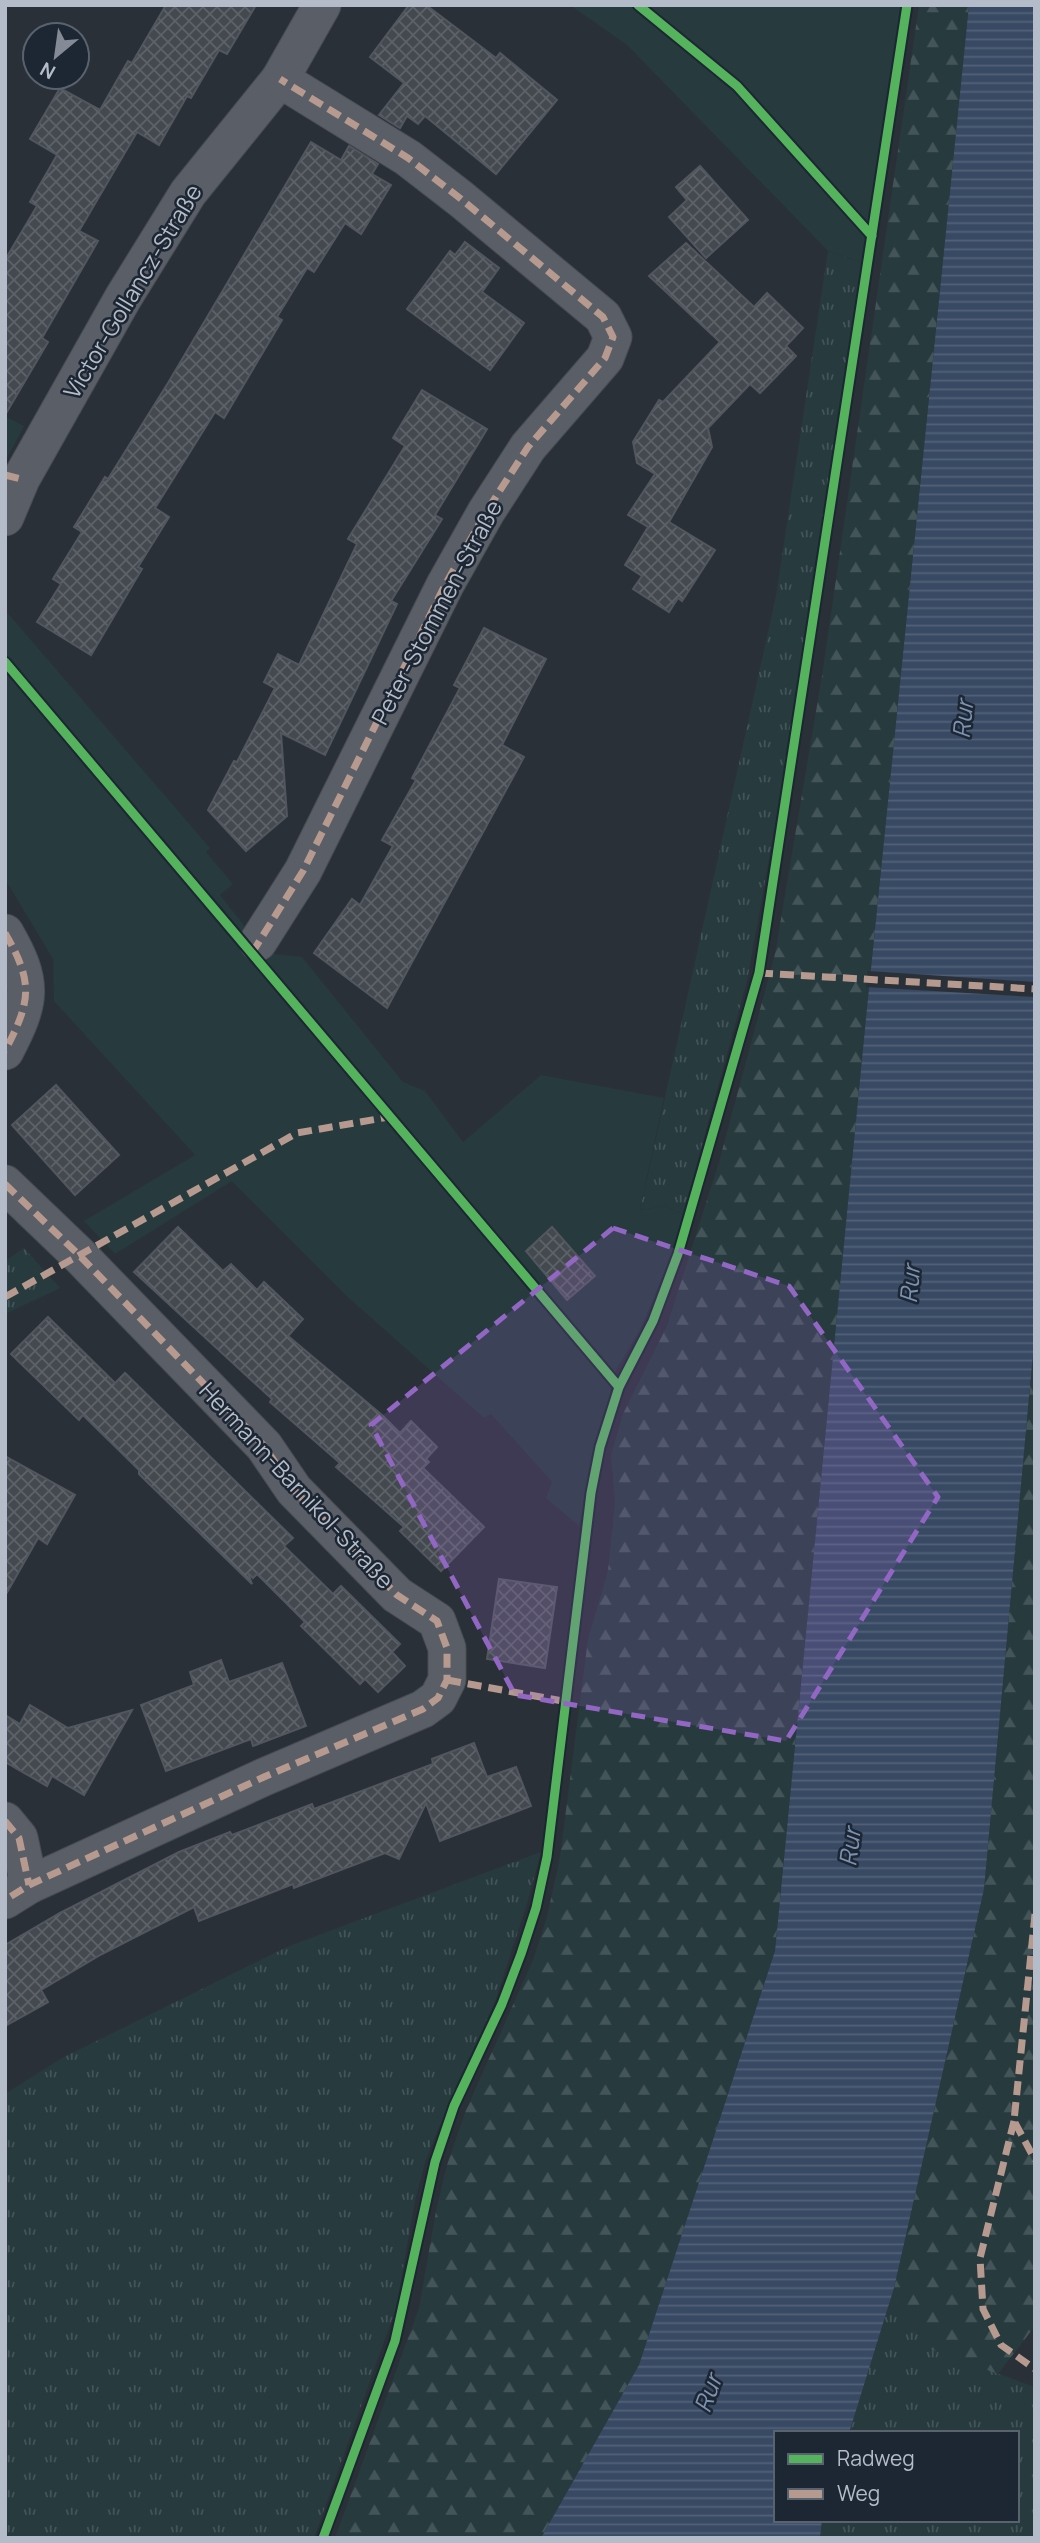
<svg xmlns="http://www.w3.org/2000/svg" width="1040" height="2543" font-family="Manrope,sans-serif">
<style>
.grass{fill:url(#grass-tufts)}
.forest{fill:url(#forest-firs)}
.park{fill:#273a3e}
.water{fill:url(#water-rules)}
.pier{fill:#2a3038}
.building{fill:url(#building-cross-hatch);stroke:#52575f;stroke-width:2}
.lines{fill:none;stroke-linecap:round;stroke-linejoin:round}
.minor-casing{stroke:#484c53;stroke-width:39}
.minor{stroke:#5a5e66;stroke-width:37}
.quiet{stroke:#b69a8f;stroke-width:7;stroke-dasharray:14 7;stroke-linecap:butt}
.cycleway-casing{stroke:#1d2633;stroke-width:13}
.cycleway{stroke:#56b35d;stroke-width:9}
.marked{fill:#9266c3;fill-opacity:0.2;stroke:#9266c3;stroke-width:5;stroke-dasharray:14 9;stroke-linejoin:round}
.labels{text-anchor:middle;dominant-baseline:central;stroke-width:5;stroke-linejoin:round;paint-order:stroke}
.street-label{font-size:23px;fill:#b4bcc9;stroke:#1d2633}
.water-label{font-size:24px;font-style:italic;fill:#7c92b1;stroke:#1d2633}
</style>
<defs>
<pattern id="grass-tufts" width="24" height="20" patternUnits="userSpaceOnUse" patternTransform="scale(1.75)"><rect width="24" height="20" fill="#273a3e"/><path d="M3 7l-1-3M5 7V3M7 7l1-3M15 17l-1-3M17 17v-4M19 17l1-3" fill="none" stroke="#445559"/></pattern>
<pattern id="forest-firs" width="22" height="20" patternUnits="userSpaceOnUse" patternTransform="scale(1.75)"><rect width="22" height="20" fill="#273a3e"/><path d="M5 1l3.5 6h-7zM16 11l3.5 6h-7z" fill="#445559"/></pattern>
<pattern id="water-rules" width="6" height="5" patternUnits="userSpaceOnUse" patternTransform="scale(1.75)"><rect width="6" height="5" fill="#384963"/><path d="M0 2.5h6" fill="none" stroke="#526178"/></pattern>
<pattern id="building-cross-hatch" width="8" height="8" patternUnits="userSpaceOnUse" patternTransform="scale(1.75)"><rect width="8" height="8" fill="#444950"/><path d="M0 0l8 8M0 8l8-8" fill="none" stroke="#5d6168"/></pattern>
</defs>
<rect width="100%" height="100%" fill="#2a3038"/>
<g class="grass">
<polygon points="828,251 863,263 799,692 747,981 683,1214 665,1206 640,1210 776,596"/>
<polygon points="24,1248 60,1288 5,1314 5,1261"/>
<polygon points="541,1852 526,1907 495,2001 439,2127 425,2162 415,2201 396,2308 314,2538 5,2538 5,2094 62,2058 287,1947"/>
<polygon points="894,2288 927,2348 1035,2387 1035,2538 820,2538 822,2520 1017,2520 1017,2433 849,2433"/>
</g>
<g class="forest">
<polygon points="919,5 969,5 867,1008 775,1951 639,2365 541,2538 335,2538 419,2308 436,2211 447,2165 466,2110 533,1960 547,1917 560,1857 588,1639 608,1571 615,1502 611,1455 623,1414 667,1326 719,1162 775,954 822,676"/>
<polygon points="1035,1332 1035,2326 998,2374 927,2348 894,2288 984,1889"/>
</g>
<g class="park">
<polygon points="570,5 902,5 863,263 828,251 627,45"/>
<polygon points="5,416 24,426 5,462"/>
<polygon points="5,610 210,848 206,852 233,884 220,895 266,953 302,957 403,1082 425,1091 463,1142 541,1075 664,1098 640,1210 665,1206 683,1214 673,1252 641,1328 615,1372 579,1526 546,1498 552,1482 491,1414 484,1418 350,1299 232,1181 115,1254 84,1221 195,1155 54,1001 53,959 5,879"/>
</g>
<polygon class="water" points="969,5 1035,5 1035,1332 984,1889 894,2288 849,2433 776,2433 776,2520 822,2520 820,2538 541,2538 639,2365 775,1951 867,1008"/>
<polygon class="pier" points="868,971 1035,982 1035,997 866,987"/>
<g class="building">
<polygon points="166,5 256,5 227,54 219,50 191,98 187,96 159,145 137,132 79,231 98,241 42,338 48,342 5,415 5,260 37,206 30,202 57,155 30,139 60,88 100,110 128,61 132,63"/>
<polygon points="409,5 426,5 496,58 500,53 557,100 496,174 425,116 418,124 407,116 400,128 379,115 404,83 370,57"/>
<polygon points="311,142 341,160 349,146 378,164 372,174 391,185 361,234 345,223 314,272 307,268 277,317 282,320 224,418 215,412 155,508 169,517 138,567 142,569 91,655 37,622 61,584 53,579 82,532 74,527 105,477 108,479 168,383"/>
<polygon points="700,166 748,220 706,258 669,217 687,200 676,187"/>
<polygon points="465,242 499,268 482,292 524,323 490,370 407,309 450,251 455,255"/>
<polygon points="686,243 754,307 767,293 803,328 786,346 796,356 760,393 750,384 708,428 712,447 669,522 715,550 682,601 678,598 669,612 633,589 642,576 625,565 648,527 628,515 655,474 637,463 633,442 659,400 663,402 720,342 649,276"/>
<polygon points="422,390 487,429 435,515 442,519 391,601 397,604 325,755 281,733 287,816 246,851 208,810 234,761 237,762 275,688 264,682 278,654 299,665 357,544 348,539 405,446 393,438"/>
<polygon points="484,628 546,659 502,745 524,757 387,1008 314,953 352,899 360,905 393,846 382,840 416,780 412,778 460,688 454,685"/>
<polygon points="56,1085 119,1155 75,1195 12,1125"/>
<polygon points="178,1227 223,1271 231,1264 257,1290 264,1282 303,1319 288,1336 382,1415 400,1433 411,1421 437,1447 426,1459 429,1462 423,1468 484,1527 441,1571 400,1531 404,1527 336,1467 340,1463 270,1402 272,1399 134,1272"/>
<polygon points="552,1227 595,1276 567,1300 526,1251"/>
<polygon points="48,1317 115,1383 125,1373 293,1538 284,1546 333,1594 341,1586 400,1644 392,1652 405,1666 378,1692 365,1679 360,1684 301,1626 305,1622 257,1574 253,1578 248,1573 252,1584 139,1474 139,1470 83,1415 79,1420 11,1354"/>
<polygon points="5,1456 75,1495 47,1544 38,1538 5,1596"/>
<polygon points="499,1579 557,1587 545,1668 487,1659"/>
<polygon points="221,1660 229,1682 282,1663 306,1726 253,1746 251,1739 166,1771 141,1705 194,1685 190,1672"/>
<polygon points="30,1705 68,1728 132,1710 84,1795 52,1776 47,1786 5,1762 5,1715 20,1724"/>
<polygon points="474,1743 487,1777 516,1767 531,1806 440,1841 426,1803 399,1859 385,1853 294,1888 293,1884 199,1921 194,1907 102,1954 41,1990 48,2002 5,2026 5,1945 60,1913 179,1852 230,1832 232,1835 312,1804 314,1809 433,1764 432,1759"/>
</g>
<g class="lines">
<defs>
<g id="minor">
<polyline points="5,517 21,479 123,298 188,193 280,79 322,5"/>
<path d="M5 933C34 983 31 1001 5 1051"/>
<polyline points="258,942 303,871 445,585 486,512 528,447 605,358 613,337 603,317 461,199 408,158 280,79"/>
<polyline points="5,1184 79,1255 264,1446 294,1490 397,1595 437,1621 447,1648 447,1680 438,1698 423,1709 264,1777 29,1885 5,1900"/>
<polyline points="5,1821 19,1838 29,1885"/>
</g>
</defs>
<use href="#minor" class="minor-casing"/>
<use href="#minor" class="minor"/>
<g class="quiet">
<polyline points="5,475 21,479"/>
<path d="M5 933C34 983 31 1001 5 1051"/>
<polyline points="252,953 303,871 445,585 486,512 528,447 605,358 613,337 603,317 461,199 408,158 280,79"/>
<polyline points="759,973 1035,989"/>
<polyline points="5,1184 79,1255 264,1446 294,1490 397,1595 437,1621 447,1648 447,1680 438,1698 423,1709 264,1777 29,1885 5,1900"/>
<polyline points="5,1297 297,1133 389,1117"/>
<polyline points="447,1680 568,1702"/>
<polyline points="5,1821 19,1838 29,1885"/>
<polyline points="1035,1914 1014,2121 1035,2160"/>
<polyline points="1014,2121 980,2258 983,2309 1001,2345 1035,2369"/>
</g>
<defs>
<g id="cycleway">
<polyline points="638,5 737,86 872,236"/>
<polyline points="5,662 619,1387"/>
<polyline points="323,2538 395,2341 435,2162 454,2106 502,2004 521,1954 536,1908 547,1857 591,1493 600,1447 619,1387 653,1321 678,1254 759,973 907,5"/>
</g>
</defs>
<use href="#cycleway" class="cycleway-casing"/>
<use href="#cycleway" class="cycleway"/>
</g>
<path class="marked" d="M613 1228 789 1286 938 1497 786 1741 515 1695 371 1425Z"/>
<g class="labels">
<g class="street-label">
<text transform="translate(132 291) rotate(-59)">Victor-Gollancz-Straße</text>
<text transform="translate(436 612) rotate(-62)">Peter-Stommen-Straße</text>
<text transform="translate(297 1485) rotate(47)">Hermann-Barnikol-Straße</text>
</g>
<g class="water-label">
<text transform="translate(962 719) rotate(-84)">Rur</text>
<text transform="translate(909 1284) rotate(-85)">Rur</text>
<text transform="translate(849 1847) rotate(-83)">Rur</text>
<text transform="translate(707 2393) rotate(-70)">Rur</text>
</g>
</g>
<rect width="1040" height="2543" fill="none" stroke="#b4bcc9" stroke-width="14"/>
<rect x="774" y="2431" width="245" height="91" fill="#1d2633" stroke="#59626f" stroke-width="2"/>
<rect x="788" y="2454" width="35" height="10" fill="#56b35d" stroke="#59626f" stroke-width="2"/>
<text x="837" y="2466" font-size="21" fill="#b4bcc9">Radweg</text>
<rect x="788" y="2489" width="35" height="10" fill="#b69a8f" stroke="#59626f" stroke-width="2"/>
<text x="837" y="2501" font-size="21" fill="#b4bcc9">Weg</text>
<g transform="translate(56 56) rotate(209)"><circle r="33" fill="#1d2633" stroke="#59626f" stroke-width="2"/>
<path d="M0-5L12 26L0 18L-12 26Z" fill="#848b96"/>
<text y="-10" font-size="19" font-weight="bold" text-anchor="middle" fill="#b4bcc9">N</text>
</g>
</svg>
